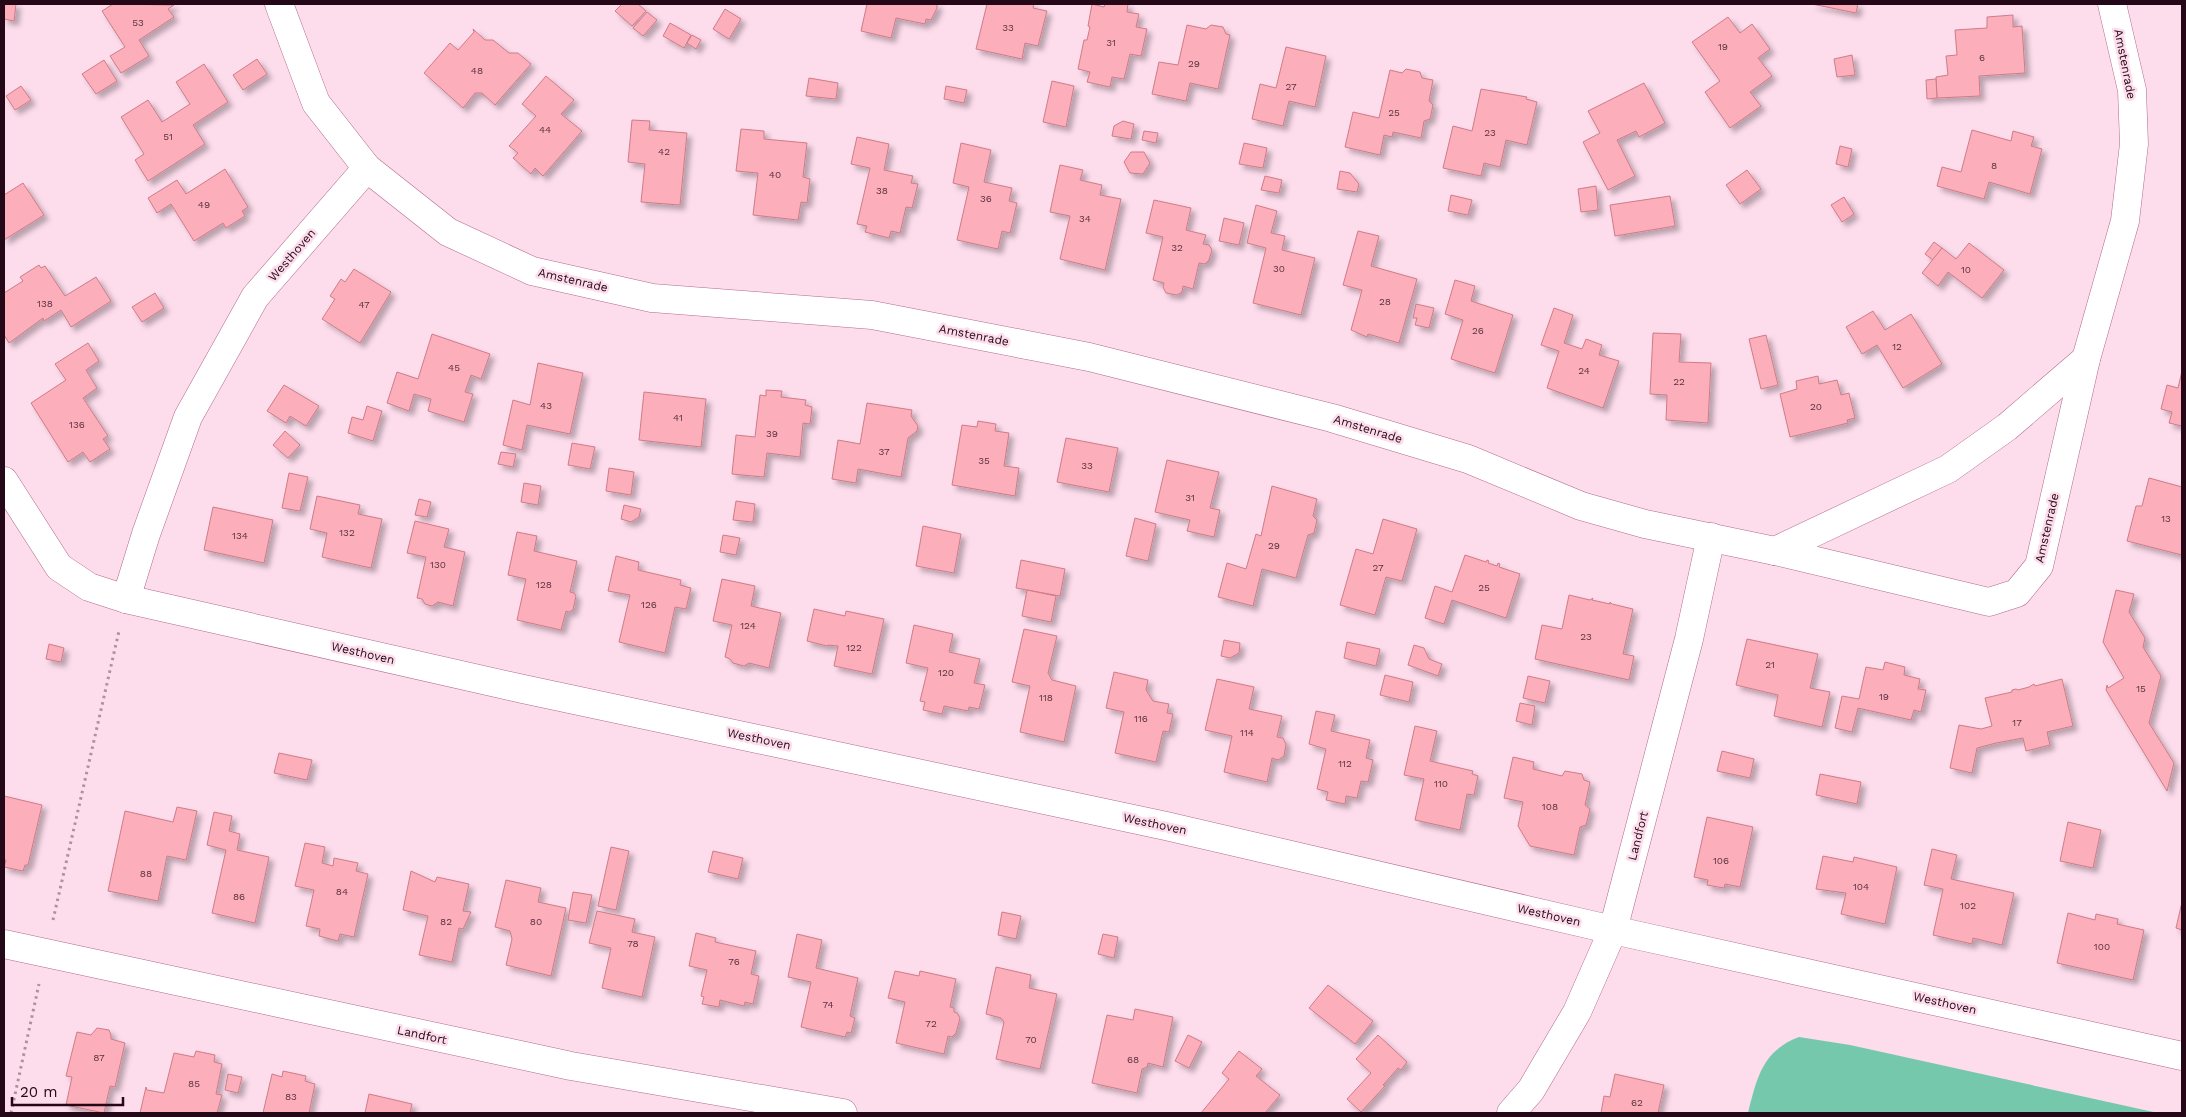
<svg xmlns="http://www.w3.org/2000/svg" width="2186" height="1117" font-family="'Work Sans',sans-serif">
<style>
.water{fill:#75c8ab}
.building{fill:#fcaeba;stroke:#ce7b89;filter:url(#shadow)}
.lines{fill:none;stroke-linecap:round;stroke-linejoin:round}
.minor-casing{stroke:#b36a8e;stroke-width:29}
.path{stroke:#af909f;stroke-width:3;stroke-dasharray:2.5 4;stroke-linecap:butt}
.minor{stroke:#fff;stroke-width:28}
.labels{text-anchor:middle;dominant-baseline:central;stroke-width:5;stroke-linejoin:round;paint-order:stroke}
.number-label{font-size:10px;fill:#5a3240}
.street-label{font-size:12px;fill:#240817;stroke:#fddceb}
</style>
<defs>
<filter id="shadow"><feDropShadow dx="4.5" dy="4.5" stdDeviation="2.5" flood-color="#0004"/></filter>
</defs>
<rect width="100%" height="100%" fill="#fddceb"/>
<path class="water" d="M1799 1037 1850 1045 2158 1113H1748C1757 1078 1762 1051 1799 1037Z"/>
<g class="building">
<polygon points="4,4 16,4 14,21 4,19"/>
<polygon points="113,4 174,5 168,9 174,17 139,40 149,56 121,73 110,56 125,47 102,11"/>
<polygon points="622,4 638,4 646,11 632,26 615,11"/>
<polygon points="867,4 937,4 937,8 931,20 926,19 925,24 896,18 891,38 861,31"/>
<polygon points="987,4 1034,4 1033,8 1047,11 1038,46 1025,43 1022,59 976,49"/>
<polygon points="1092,4 1104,7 1105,4 1128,4 1127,12 1139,14 1136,27 1147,29 1141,56 1130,54 1124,79 1112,77 1110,87 1087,82 1090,72 1078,69 1084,40 1087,40 1090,27 1088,26"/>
<polygon points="1812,4 1858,4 1856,13"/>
<polygon points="725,9 741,19 729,39 713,29"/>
<polygon points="647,12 657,20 643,36 633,28"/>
<polygon points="2013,15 2013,27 2022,26 2025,73 1979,76 1980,96 1937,98 1936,77 1948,75 1946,56 1957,55 1955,30 1987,28 1987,17"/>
<polygon points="1728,17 1740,33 1752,24 1770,49 1758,58 1772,76 1750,92 1761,106 1730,128 1705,92 1720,81 1692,42"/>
<polygon points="670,23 691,35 684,48 663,36"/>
<polygon points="1187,25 1206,29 1211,25 1223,27 1226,34 1230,35 1218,89 1190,83 1186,101 1152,94 1159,62 1178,65"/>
<polygon points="473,29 485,40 493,40 509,53 518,53 531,64 495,105 482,93 475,93 463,108 424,73 450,43 458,50 474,32"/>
<polygon points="692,35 701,40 696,49 687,43"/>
<polygon points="1286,47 1326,56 1315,107 1289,101 1283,126 1252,119 1260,84 1276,88"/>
<polygon points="1852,55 1855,75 1837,77 1834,59"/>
<polygon points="257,59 267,74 243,90 233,75"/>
<polygon points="104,60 117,81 96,94 82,74"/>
<polygon points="204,64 228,102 193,125 205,144 148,181 135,160 144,154 121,117 148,100 162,122 190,104 176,82"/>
<polygon points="1406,69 1420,72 1422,78 1433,80 1429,101 1433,105 1430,119 1424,121 1421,138 1393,132 1392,137 1384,135 1380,155 1345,147 1353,112 1379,118 1390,70 1402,73"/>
<polygon points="546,76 574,100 561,114 582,131 543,176 535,168 531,174 513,158 518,153 509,146 536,116 522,104"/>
<polygon points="809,78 838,83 836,99 806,96"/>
<polygon points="1936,79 1937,98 1927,99 1926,80"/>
<polygon points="1052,81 1074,86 1066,127 1043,122"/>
<polygon points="1644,83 1665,123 1639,137 1636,131 1617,140 1635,176 1608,190 1583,142 1600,133 1588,111"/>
<polygon points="21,86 31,100 15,110 6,96"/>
<polygon points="946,86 967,90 964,103 944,99"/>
<polygon points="1481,89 1527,97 1526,99 1537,102 1527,145 1506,140 1500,167 1484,163 1481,176 1443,168 1453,126 1472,131"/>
<polygon points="632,120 650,121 649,130 687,133 680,205 641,202 645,164 628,162"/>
<polygon points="1123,121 1134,124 1131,139 1112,136 1114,126"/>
<polygon points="741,129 764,131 764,139 807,143 803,177 810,179 807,203 801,202 798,220 753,215 758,173 736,171"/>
<polygon points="1972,130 2011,141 2013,131 2034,137 2031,146 2042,149 2030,194 1989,182 1984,199 1937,186 1942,167 1961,172"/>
<polygon points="1144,131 1158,133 1156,143 1142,140"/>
<polygon points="857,137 889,144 884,170 913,176 911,183 918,184 912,208 906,207 900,233 891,231 889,238 865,232 867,226 857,224 870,168 851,164"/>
<polygon points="961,143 991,150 984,182 1012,188 1009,201 1017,203 1010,233 1002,231 998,249 957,240 969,187 953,183"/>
<polygon points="1244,143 1267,148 1263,168 1239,164"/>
<polygon points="1840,146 1852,149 1848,167 1836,164"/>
<polygon points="1131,152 1144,152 1150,163 1143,174 1130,173 1124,162"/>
<polygon points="1060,165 1083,170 1080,180 1102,185 1100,195 1121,199 1105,270 1060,259 1070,216 1050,212"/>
<polygon points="225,169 248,207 242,211 245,216 226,228 223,223 194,241 171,204 157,213 148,198 177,180 186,194"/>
<polygon points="1747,170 1761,189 1740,204 1726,185"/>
<polygon points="1340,171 1350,173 1359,184 1357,192 1337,189"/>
<polygon points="1265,176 1282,180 1279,193 1261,190"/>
<polygon points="23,183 44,215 4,240 4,195"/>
<polygon points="1596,186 1598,210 1581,212 1578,189"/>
<polygon points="1451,195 1472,200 1468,215 1448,211"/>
<polygon points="1670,196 1675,226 1615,236 1610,205"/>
<polygon points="1844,197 1854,214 1842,222 1831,205"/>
<polygon points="1154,200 1191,208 1186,230 1206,235 1203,244 1209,245 1212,250 1209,260 1205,264 1199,263 1193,289 1183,286 1182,292 1177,295 1166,293 1163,287 1164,283 1153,280 1163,237 1146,233"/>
<polygon points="1256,205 1277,211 1271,233 1285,236 1282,250 1315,258 1301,315 1253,303 1266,248 1247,243"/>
<polygon points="1224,218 1244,223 1239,245 1219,241"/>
<polygon points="1358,231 1379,236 1371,266 1417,279 1399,343 1368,334 1367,337 1351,330 1362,290 1343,285"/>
<polygon points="1934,242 1942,248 1933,260 1925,254"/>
<polygon points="1969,243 2004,270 1982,298 1948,272 1938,286 1922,273 1942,248 1956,259"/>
<polygon points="39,265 41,268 45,266 65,296 96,277 111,301 71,327 61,310 44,321 43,318 9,343 4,335 4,293 23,281 20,277"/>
<polygon points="354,269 391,292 360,343 322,319 335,299 330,296 341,279 345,282"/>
<polygon points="1455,280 1475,286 1471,301 1513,315 1495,373 1451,359 1463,320 1445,314"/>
<polygon points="155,293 164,308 142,322 132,307"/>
<polygon points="1416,304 1434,308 1429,328 1415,325 1417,318 1413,318"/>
<polygon points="1554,308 1573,315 1564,343 1582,349 1586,339 1602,345 1599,355 1619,361 1603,408 1547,388 1559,351 1541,345"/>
<polygon points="1873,311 1885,330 1911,314 1942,364 1903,388 1877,345 1862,354 1846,327"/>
<polygon points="1653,333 1681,334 1679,362 1711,363 1708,423 1666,420 1667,395 1650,394"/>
<polygon points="432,334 490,354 481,379 471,375 465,392 473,394 464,422 428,411 431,399 414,394 409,411 387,403 397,372 418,379"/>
<polygon points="1766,335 1778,385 1761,389 1749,339"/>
<polygon points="88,343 99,361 86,370 97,388 83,398 108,436 103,439 110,449 90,462 83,452 68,462 31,403 66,380 55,364"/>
<polygon points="538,363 583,373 570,434 527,425 522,450 503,445 513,400 530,405"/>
<polygon points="2182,371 2182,426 2169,423 2172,412 2161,409 2167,385 2178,388"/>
<polygon points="1818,376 1819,384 1837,380 1841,395 1849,393 1855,418 1847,420 1848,423 1790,437 1780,394 1797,389 1796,381"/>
<polygon points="284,385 319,406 306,426 290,416 286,423 267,411"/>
<polygon points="766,390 782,391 781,397 806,400 805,405 812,407 810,424 803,423 800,457 767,453 764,477 732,474 736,435 755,437 760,395 766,396"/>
<polygon points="644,392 706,399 701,447 639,440"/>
<polygon points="867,403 912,410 911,416 918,426 917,431 908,438 901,477 858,469 856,483 832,479 838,440 860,444"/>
<polygon points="367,406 382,411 373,441 348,433 352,417 363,420"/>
<polygon points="978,421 996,424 995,431 1009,433 1004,466 1019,468 1015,496 952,485 962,425 977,427"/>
<polygon points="285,431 300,445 288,458 273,445"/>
<polygon points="1066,438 1118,448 1109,492 1057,482"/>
<polygon points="572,443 595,447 590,469 568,465"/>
<polygon points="501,452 516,454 513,467 498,464"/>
<polygon points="1167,460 1219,472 1210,508 1220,510 1214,537 1187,531 1190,520 1155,512"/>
<polygon points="609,468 634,472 631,495 606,491"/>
<polygon points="289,473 308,477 300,511 282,508"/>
<polygon points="2149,478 2182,487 2182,555 2127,541 2136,506 2142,506"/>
<polygon points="524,483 541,486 538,505 521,502"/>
<polygon points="1272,486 1317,499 1313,516 1317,520 1314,533 1308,535 1296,578 1262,569 1253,606 1218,597 1227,563 1246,569 1256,534 1261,536"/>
<polygon points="317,496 360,505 358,514 382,519 371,568 322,557 327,533 310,529"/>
<polygon points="419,499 431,502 427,517 415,515"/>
<polygon points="736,501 755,504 753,522 733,520"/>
<polygon points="624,505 641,509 639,517 631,522 621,519"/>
<polygon points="213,507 273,520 264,563 204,550"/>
<polygon points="1135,518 1156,524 1148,561 1126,556"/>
<polygon points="1383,519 1417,529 1402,581 1386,577 1375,615 1340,605 1356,549 1373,554"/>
<polygon points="415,521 449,529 444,547 465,552 453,606 438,602 432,606 425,604 422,599 417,598 426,557 407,553"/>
<polygon points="923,526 961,534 954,573 916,566"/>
<polygon points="517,532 537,536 534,551 577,561 570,592 574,593 576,596 573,610 569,612 566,611 561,630 517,620 526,579 508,575"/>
<polygon points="723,535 740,538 736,555 720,552"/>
<polygon points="1465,555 1486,562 1487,560 1489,561 1488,563 1497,566 1498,563 1500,564 1499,567 1520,574 1506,618 1452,600 1444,624 1425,618 1435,586 1452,592"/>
<polygon points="616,556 639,562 638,570 681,580 680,585 691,588 686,609 675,607 665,653 619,642 630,595 608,591"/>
<polygon points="1021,560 1065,569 1060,596 1016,588"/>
<polygon points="722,579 755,586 751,606 781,613 769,668 749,663 744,666 733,663 730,659 725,657 732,625 713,621"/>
<polygon points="1027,590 1056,596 1051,622 1022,616"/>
<polygon points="2116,590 2134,594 2129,612 2145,638 2143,647 2161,676 2149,723 2174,763 2167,791 2106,690 2107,685 2108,688 2124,678 2103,642"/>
<polygon points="1569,595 1590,600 1593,598 1592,600 1610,604 1610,602 1612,604 1633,609 1623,654 1634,656 1629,680 1535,659 1542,625 1562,629"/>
<polygon points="814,609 845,616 846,611 884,619 872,674 834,666 838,646 828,645 827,646 807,641"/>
<polygon points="914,625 953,634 949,652 980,659 974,683 985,685 979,709 969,707 968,711 944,706 942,714 923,710 925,702 920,701 928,668 906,663"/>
<polygon points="1024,629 1057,636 1048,673 1052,680 1076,686 1064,742 1020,732 1030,686 1012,682"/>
<polygon points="1747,639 1818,654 1810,688 1830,692 1822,727 1774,716 1778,695 1736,685"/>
<polygon points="1224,640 1240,643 1239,653 1230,658 1221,656"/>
<polygon points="1347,642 1380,649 1376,666 1344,658"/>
<polygon points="49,644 64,648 61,662 46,659"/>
<polygon points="1414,645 1424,648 1429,659 1442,664 1438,676 1408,665"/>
<polygon points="1885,662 1905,667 1904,675 1920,679 1918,689 1926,690 1921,712 1914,710 1911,720 1858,708 1852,732 1835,728 1842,696 1859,699 1866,667 1883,670"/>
<polygon points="1114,672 1148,680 1146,690 1153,701 1169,704 1167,713 1173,714 1169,732 1163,731 1156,762 1115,753 1124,712 1106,708"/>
<polygon points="1385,675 1413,682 1409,702 1380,695"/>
<polygon points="1528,676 1550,681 1545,703 1523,698"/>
<polygon points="1217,679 1254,687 1249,709 1282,716 1277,737 1283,738 1286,744 1284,756 1278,760 1272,758 1267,782 1224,772 1232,736 1205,730"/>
<polygon points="2062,679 2073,726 2047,732 2050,745 2026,751 2023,738 1996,743 1977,748 1972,773 1950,768 1959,725 1981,729 1992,726 1985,698 2012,692 2012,690 2016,689 2018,690 2029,687 2034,684 2035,686"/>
<polygon points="1520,703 1535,706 1532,725 1516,721"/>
<polygon points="1316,711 1335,715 1331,731 1370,740 1366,758 1373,760 1368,782 1361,781 1357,798 1346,796 1345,804 1326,800 1328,792 1317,789 1326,749 1309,744"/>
<polygon points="1415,726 1437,731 1430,761 1473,771 1472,774 1478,776 1474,795 1467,794 1460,830 1415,820 1424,779 1404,775"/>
<polygon points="1722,751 1754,759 1750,778 1717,771"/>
<polygon points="279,753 312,760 307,780 274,773"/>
<polygon points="1513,757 1534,762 1533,769 1562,776 1565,771 1582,774 1584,780 1590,782 1585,805 1590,809 1586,825 1580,827 1574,855 1530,846 1518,826 1523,802 1504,798"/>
<polygon points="1820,774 1861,782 1857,804 1816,795"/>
<polygon points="4,796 42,805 28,865 25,865 23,871 4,867 6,860 4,860"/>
<polygon points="177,807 197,811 186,860 167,856 158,901 108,891 125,811 173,822"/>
<polygon points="214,812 232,816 229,831 240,834 237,850 269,857 255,923 212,913 226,850 207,845"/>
<polygon points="1707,817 1753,827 1740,887 1725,884 1724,888 1707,885 1708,880 1694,877"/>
<polygon points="2068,822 2101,830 2093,868 2060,861"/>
<polygon points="305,843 325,847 322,863 333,866 334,858 358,863 356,871 368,874 354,937 340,934 338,941 319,936 320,929 306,926 314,890 295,886"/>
<polygon points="611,847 629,851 616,910 598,906"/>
<polygon points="1932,849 1957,855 1951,879 2014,893 2002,945 1973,938 1972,944 1933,935 1943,889 1924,885"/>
<polygon points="713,851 743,858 738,879 708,872"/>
<polygon points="1823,856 1853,862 1854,857 1897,867 1885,924 1841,914 1846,893 1816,889"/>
<polygon points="411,871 435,882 437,877 469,884 463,911 471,912 463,929 459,928 452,962 419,955 428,916 403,910"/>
<polygon points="506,880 541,888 538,902 566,908 551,976 506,965 512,939 510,931 495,927"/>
<polygon points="573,892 592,895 586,923 568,920"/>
<polygon points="2182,902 2182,930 2176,928"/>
<polygon points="597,911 635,919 632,932 655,937 642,997 602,988 611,948 589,943"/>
<polygon points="1002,912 1021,916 1016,939 998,935"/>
<polygon points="2068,913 2095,920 2096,914 2118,919 2117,924 2144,930 2133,980 2057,963"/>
<polygon points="696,933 716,938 715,942 756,951 751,974 759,976 753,1004 745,1002 744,1006 720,1000 719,1007 702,1004 704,997 701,996 707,970 689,966"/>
<polygon points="797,934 822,940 816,968 858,978 850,1016 855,1018 851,1033 847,1032 845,1037 801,1027 811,982 788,977"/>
<polygon points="1103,934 1118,937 1114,958 1098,954"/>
<polygon points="996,967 1031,975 1029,988 1057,994 1040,1069 996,1059 1004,1022 1001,1018 986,1014"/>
<polygon points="895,971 919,976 920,971 956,979 950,1007 954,1008 954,1012 957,1013 960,1018 956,1033 952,1037 948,1036 944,1054 896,1043 905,1002 888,998"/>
<polygon points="1328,985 1373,1021 1355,1044 1309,1008"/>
<polygon points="1135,1009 1173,1017 1163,1067 1148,1063 1147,1067 1142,1069 1137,1093 1092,1083 1107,1015 1133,1020"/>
<polygon points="97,1028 109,1030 111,1035 111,1039 125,1043 115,1087 110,1086 104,1113 66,1105 72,1077 66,1076 77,1032 91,1035"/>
<polygon points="1188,1035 1202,1042 1189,1068 1175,1061"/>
<polygon points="1378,1035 1407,1062 1401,1070 1398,1068 1383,1085 1385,1086 1361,1112 1347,1099 1371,1073 1356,1059"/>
<polygon points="196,1051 215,1055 214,1062 222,1064 216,1094 222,1095 217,1113 140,1113 146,1087 147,1090 164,1093 174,1053 194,1057"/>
<polygon points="1239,1051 1262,1069 1256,1076 1280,1095 1265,1113 1201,1113 1229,1079 1222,1073"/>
<polygon points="283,1071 306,1076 305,1081 315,1084 309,1113 263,1113 272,1074 282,1077"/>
<polygon points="228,1074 242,1077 238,1093 225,1090"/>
<polygon points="1615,1074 1664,1085 1658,1113 1601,1113 1604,1096 1610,1097"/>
<polygon points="369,1094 412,1104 410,1113 365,1113"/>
</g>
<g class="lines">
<defs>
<g id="minor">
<polyline points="279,4 316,103 367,168 448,232 532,271 652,298 872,315 1089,357 1332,418 1468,459 1581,506 1645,524 1775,551 1989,602 2017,593 2039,566 2086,359 2125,221 2134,144 2132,90 2112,4"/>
<polyline points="4,481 59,567 89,587 126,599 523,689 1166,826 1613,930 2182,1056"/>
<polyline points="1775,551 1948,469 2007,427 2086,359"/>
<polyline points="126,599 146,534 188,417 255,297 367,168"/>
<polyline points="4,944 571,1066 843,1113"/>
<polyline points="1511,1113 1531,1090 1577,1012 1613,930 1689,639 1711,537"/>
</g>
</defs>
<use href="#minor" class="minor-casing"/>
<g class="path">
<polyline points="53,920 119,631"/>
<polyline points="11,1113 39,984"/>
</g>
<use href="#minor" class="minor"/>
</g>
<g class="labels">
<g class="number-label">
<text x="138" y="22">53</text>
<text x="1008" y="27">33</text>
<text x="1111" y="42">31</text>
<text x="1723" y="46">19</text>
<text x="1982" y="57">6</text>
<text x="1194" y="63">29</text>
<text x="477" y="70">48</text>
<text x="1291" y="86">27</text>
<text x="1394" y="112">25</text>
<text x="545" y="129">44</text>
<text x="1490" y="132">23</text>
<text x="168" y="136">51</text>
<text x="664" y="151">42</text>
<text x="1994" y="165">8</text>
<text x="775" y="174">40</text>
<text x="882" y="190">38</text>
<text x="986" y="198">36</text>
<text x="204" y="204">49</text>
<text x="1085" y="218">34</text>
<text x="1177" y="247">32</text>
<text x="1279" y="268">30</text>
<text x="1966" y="269">10</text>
<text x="1385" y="301">28</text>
<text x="45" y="303">138</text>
<text x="364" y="304">47</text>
<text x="1478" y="330">26</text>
<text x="1897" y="346">12</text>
<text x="454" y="367">45</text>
<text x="1584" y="370">24</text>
<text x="1679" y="381">22</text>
<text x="546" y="405">43</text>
<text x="1816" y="406">20</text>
<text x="678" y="417">41</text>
<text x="77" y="424">136</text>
<text x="772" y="433">39</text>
<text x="884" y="451">37</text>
<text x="984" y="460">35</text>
<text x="1087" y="465">33</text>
<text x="1190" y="497">31</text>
<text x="2166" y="518">13</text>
<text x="347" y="532">132</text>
<text x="240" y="535">134</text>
<text x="1274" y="545">29</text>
<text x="438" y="564">130</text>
<text x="1378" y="567">27</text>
<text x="544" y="584">128</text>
<text x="1484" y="587">25</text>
<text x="649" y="604">126</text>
<text x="748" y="625">124</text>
<text x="1586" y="636">23</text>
<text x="854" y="647">122</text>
<text x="1770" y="664">21</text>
<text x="946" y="672">120</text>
<text x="2141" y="688">15</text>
<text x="1884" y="696">19</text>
<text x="1046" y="697">118</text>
<text x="1141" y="718">116</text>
<text x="2017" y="722">17</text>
<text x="1247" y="732">114</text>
<text x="1345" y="763">112</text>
<text x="1441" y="783">110</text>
<text x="1550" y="806">108</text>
<text x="1721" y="860">106</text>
<text x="146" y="873">88</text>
<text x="1861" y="886">104</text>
<text x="342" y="891">84</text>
<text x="239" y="896">86</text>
<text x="1968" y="905">102</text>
<text x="446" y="921">82</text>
<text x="536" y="921">80</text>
<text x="633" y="943">78</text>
<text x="2102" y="946">100</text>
<text x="734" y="961">76</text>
<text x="828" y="1004">74</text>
<text x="931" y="1023">72</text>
<text x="1031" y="1039">70</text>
<text x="99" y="1057">87</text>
<text x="1133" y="1059">68</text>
<text x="194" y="1083">85</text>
<text x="291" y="1096">83</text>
<text x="1637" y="1102">62</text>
</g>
<g class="street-label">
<text transform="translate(2125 64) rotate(79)">Amstenrade</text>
<text transform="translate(292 255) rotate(-49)">Westhoven</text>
<text transform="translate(573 280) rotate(13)">Amstenrade</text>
<text transform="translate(974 335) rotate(11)">Amstenrade</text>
<text transform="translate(1368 429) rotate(17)">Amstenrade</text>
<text transform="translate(2047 528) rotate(-77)">Amstenrade</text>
<text transform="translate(363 653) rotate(13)">Westhoven</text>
<text transform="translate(759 739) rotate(12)">Westhoven</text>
<text transform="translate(1155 824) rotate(12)">Westhoven</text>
<text transform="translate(1638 836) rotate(-76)">Landfort</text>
<text transform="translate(1549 915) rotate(13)">Westhoven</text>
<text transform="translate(1945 1003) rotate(13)">Westhoven</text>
<text transform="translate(422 1035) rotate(12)">Landfort</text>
</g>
</g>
<rect width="2186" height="1117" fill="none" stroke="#240817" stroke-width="10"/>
<path d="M12 1097v8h111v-8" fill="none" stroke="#240817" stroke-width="2.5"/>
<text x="20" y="1097" font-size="15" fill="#240817" stroke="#fddceb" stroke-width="4" paint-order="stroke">20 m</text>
</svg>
